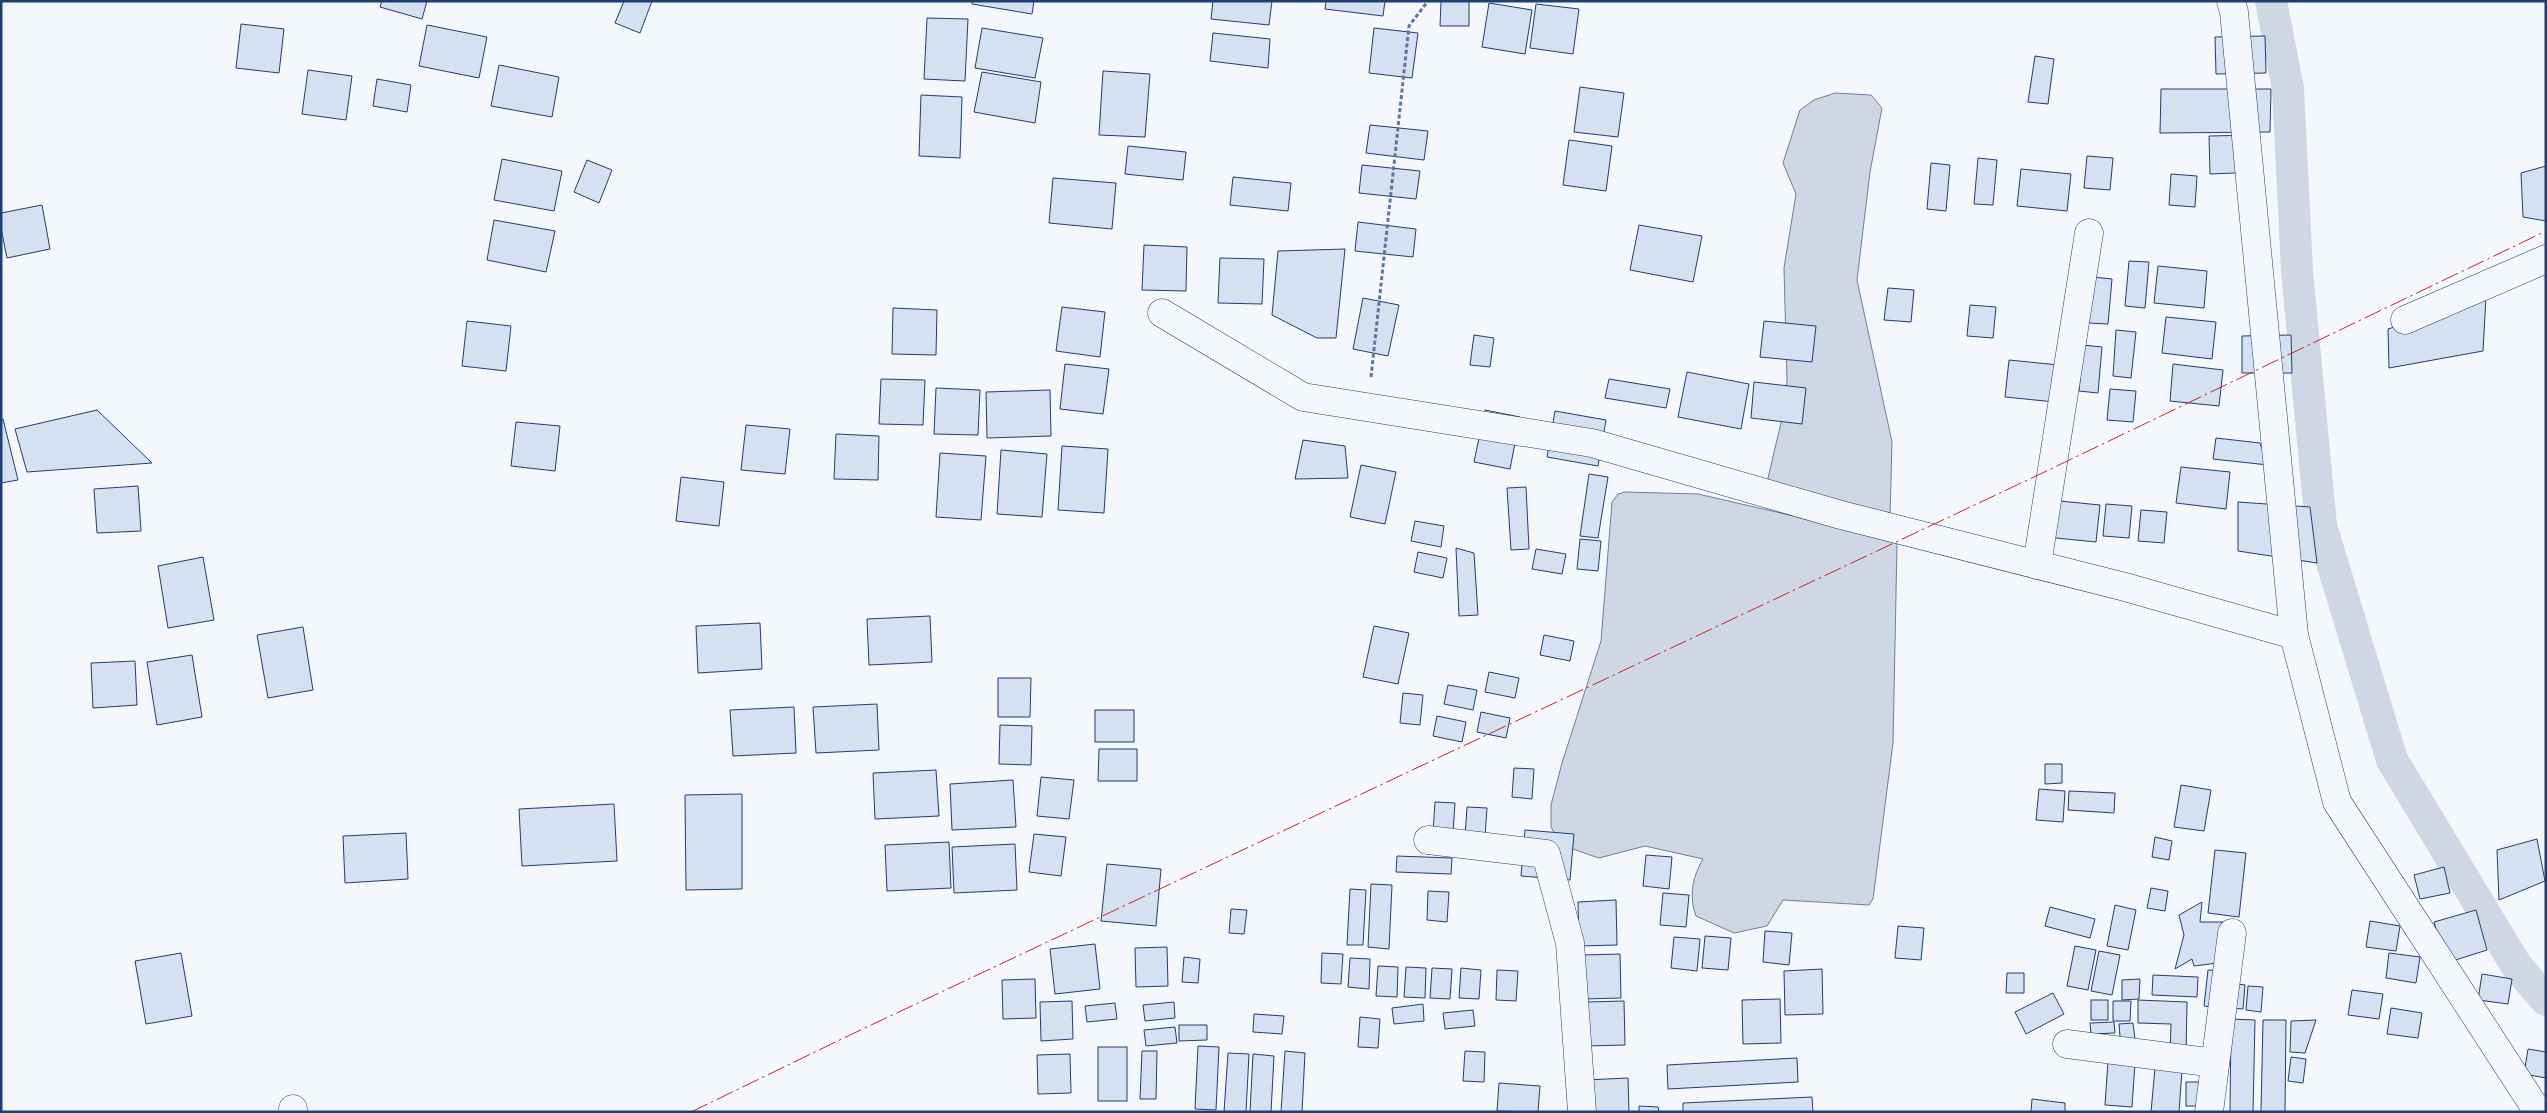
<svg xmlns="http://www.w3.org/2000/svg" width="2547" height="1113" font-family="'IBM Plex Sans',sans-serif">
<style>
.water{fill:#cfd7e4;stroke:#687fa3}
.lines{fill:none;stroke-linecap:round;stroke-linejoin:round}
.canal{stroke:#cfd7e4;stroke-width:32}
.building{fill:#d5e0f0;stroke:#1d3f73}
.minor-casing{stroke:#1d3f73;stroke-width:29}
.path{stroke:#5e769c;stroke-width:3;stroke-dasharray:4 2.5;stroke-linecap:butt}
.minor{stroke:#f4f7fb;stroke-width:28}
.power{stroke:#c62828;stroke-width:1;stroke-dasharray:18 4 2.5 4;stroke-linecap:butt}
</style>
<rect width="100%" height="100%" fill="#f4f7fb"/>
<g class="water">
<polygon points="1835,93 1871,95 1882,108 1870,172 1857,280 1892,442 1890,517 1769,481 1768,478 1784,410 1787,380 1784,268 1796,194 1783,163 1800,110 1814,100"/>
<path d="M1625 492 1698 494 1885 537 1897 544 1893 743 1873 899 1869 905 1783 900 1767 926 1734 933 1696 916C1689 896 1692 878 1703 859L1645 846 1599 858 1561 845 1551 827V805L1562 763 1601 641 1612 502 1618 494Z"/>
</g>
<g class="lines">
<polyline class="canal" points="2271,1 2288,89 2297,271 2321,526 2392,760 2516,965 2546,1000"/>
</g>
<g class="building">
<polygon points="382,1 427,1 422,19 380,7"/>
<polygon points="624,1 652,1 640,33 615,23"/>
<polygon points="972,1 1034,1 1032,14 972,4"/>
<polygon points="1213,1 1272,1 1269,25 1211,19"/>
<polygon points="1326,1 1385,1 1383,16 1325,9"/>
<polygon points="1441,1 1469,1 1469,26 1440,26"/>
<polygon points="1489,3 1532,10 1525,54 1482,47"/>
<polygon points="1536,4 1579,9 1573,54 1530,48"/>
<polygon points="927,18 968,19 965,81 924,79"/>
<polygon points="241,24 284,29 279,73 236,68"/>
<polygon points="427,25 487,37 479,78 419,66"/>
<polygon points="982,28 1043,38 1035,78 975,68"/>
<polygon points="1374,28 1418,33 1412,78 1369,73"/>
<polygon points="1213,33 1270,39 1268,68 1210,61"/>
<polygon points="2265,36 2266,73 2216,74 2215,37"/>
<polygon points="2035,56 2054,59 2048,104 2028,102"/>
<polygon points="499,65 559,77 552,117 491,106"/>
<polygon points="308,70 352,76 346,120 302,114"/>
<polygon points="1103,71 1150,74 1145,137 1099,135"/>
<polygon points="982,72 1041,82 1035,123 974,112"/>
<polygon points="377,79 411,85 407,112 373,106"/>
<polygon points="1580,87 1624,93 1618,137 1574,132"/>
<polygon points="2161,89 2271,89 2270,132 2160,133"/>
<polygon points="921,95 962,97 960,158 919,156"/>
<polygon points="1370,125 1428,131 1424,160 1366,153"/>
<polygon points="2259,135 2260,172 2210,174 2209,136"/>
<polygon points="1569,140 1612,146 1606,191 1563,185"/>
<polygon points="1128,146 1186,152 1183,180 1125,174"/>
<polygon points="2087,156 2113,158 2110,190 2084,188"/>
<polygon points="1978,158 1997,160 1993,205 1974,204"/>
<polygon points="502,159 562,171 554,211 494,200"/>
<polygon points="587,160 612,170 599,203 574,192"/>
<polygon points="1931,163 1950,165 1946,211 1927,209"/>
<polygon points="1362,165 1420,171 1416,199 1359,193"/>
<polygon points="2546,166 2546,221 2523,217 2521,173"/>
<polygon points="2021,169 2071,174 2067,211 2017,206"/>
<polygon points="2171,174 2197,176 2195,207 2169,205"/>
<polygon points="1233,177 1291,183 1288,211 1230,205"/>
<polygon points="1053,178 1116,183 1112,229 1049,223"/>
<polygon points="42,205 50,249 7,258 1,228 1,213"/>
<polygon points="494,220 555,231 546,272 487,260"/>
<polygon points="1358,222 1416,229 1413,257 1355,251"/>
<polygon points="1639,225 1702,236 1693,282 1630,270"/>
<polygon points="1144,245 1187,247 1186,291 1142,290"/>
<polygon points="1345,249 1336,338 1317,338 1272,315 1278,251"/>
<polygon points="1220,258 1264,259 1262,304 1218,303"/>
<polygon points="2129,261 2149,262 2145,308 2125,306"/>
<polygon points="2158,266 2207,271 2204,308 2154,303"/>
<polygon points="2093,277 2112,279 2108,324 2089,323"/>
<polygon points="1888,288 1914,290 1911,322 1884,320"/>
<polygon points="2486,297 2483,351 2389,368 2388,329"/>
<polygon points="1363,298 1399,305 1388,356 1353,349"/>
<polygon points="1970,305 1996,307 1993,338 1967,336"/>
<polygon points="1062,307 1105,312 1100,357 1056,351"/>
<polygon points="893,308 937,310 936,355 892,354"/>
<polygon points="2166,317 2216,322 2212,359 2162,353"/>
<polygon points="467,321 511,326 506,371 462,366"/>
<polygon points="1764,321 1816,326 1812,362 1760,357"/>
<polygon points="2116,330 2136,332 2131,378 2113,376"/>
<polygon points="1474,335 1494,338 1490,367 1470,365"/>
<polygon points="2291,335 2292,373 2242,373 2242,336"/>
<polygon points="2083,345 2102,347 2098,393 2079,391"/>
<polygon points="2009,360 2059,365 2055,402 2005,397"/>
<polygon points="1065,364 1109,369 1103,414 1060,409"/>
<polygon points="2173,364 2223,370 2219,406 2170,401"/>
<polygon points="1687,372 1749,384 1741,429 1678,417"/>
<polygon points="881,379 925,380 923,425 879,424"/>
<polygon points="1609,379 1670,389 1666,408 1605,398"/>
<polygon points="1754,382 1806,388 1802,424 1751,418"/>
<polygon points="936,388 980,390 978,435 934,434"/>
<polygon points="2110,389 2136,391 2133,422 2107,420"/>
<polygon points="1050,390 1051,436 987,438 986,392"/>
<polygon points="97,410 152,463 27,472 15,429"/>
<polygon points="1485,410 1520,417 1510,469 1474,462"/>
<polygon points="1555,411 1606,420 1598,466 1547,457"/>
<polygon points="1,419 3,419 18,480 1,483"/>
<polygon points="516,422 560,426 555,471 511,466"/>
<polygon points="746,425 790,429 785,474 741,470"/>
<polygon points="836,434 879,436 878,480 834,479"/>
<polygon points="2216,438 2260,443 2268,465 2213,459"/>
<polygon points="1303,440 1345,446 1348,478 1295,479"/>
<polygon points="1062,446 1108,449 1104,513 1058,510"/>
<polygon points="1001,450 1047,454 1042,517 997,514"/>
<polygon points="940,453 986,456 981,520 936,517"/>
<polygon points="1361,465 1396,472 1385,524 1350,517"/>
<polygon points="2181,467 2230,472 2226,509 2176,503"/>
<polygon points="1589,474 1608,477 1598,538 1580,536"/>
<polygon points="681,477 724,482 719,526 676,521"/>
<polygon points="138,486 141,531 97,533 94,489"/>
<polygon points="1526,487 1529,549 1511,550 1507,488"/>
<polygon points="2050,500 2100,505 2096,542 2046,537"/>
<polygon points="2238,502 2310,507 2317,563 2238,551"/>
<polygon points="2106,504 2132,506 2129,538 2103,536"/>
<polygon points="2141,510 2167,512 2164,543 2138,541"/>
<polygon points="1415,521 1444,526 1441,547 1411,541"/>
<polygon points="1580,539 1601,541 1598,571 1577,569"/>
<polygon points="1456,548 1474,553 1478,615 1459,616"/>
<polygon points="1536,549 1566,554 1562,574 1532,569"/>
<polygon points="1418,552 1447,558 1443,578 1414,572"/>
<polygon points="203,557 214,620 168,628 158,566"/>
<polygon points="930,616 932,662 869,665 867,619"/>
<polygon points="760,623 762,669 698,673 696,626"/>
<polygon points="1374,626 1409,633 1398,684 1363,677"/>
<polygon points="303,627 313,690 268,698 257,635"/>
<polygon points="1544,635 1574,641 1570,661 1540,655"/>
<polygon points="192,655 202,717 157,725 147,662"/>
<polygon points="135,661 137,705 93,708 91,663"/>
<polygon points="1489,672 1519,678 1515,698 1485,692"/>
<polygon points="998,678 1031,678 1030,717 998,717"/>
<polygon points="1448,685 1477,690 1473,710 1444,704"/>
<polygon points="1403,693 1423,695 1420,725 1400,723"/>
<polygon points="877,704 879,750 816,753 813,707"/>
<polygon points="794,707 796,753 733,756 730,710"/>
<rect x="1095" y="710" width="39" height="32"/>
<polygon points="1481,712 1510,718 1506,738 1477,732"/>
<polygon points="1437,716 1466,722 1462,742 1433,736"/>
<polygon points="1000,725 1032,726 1031,765 999,764"/>
<polygon points="1099,749 1137,749 1137,781 1098,781"/>
<polygon points="2045,764 2062,764 2062,783 2045,784"/>
<polygon points="1514,768 1534,769 1532,799 1512,797"/>
<polygon points="936,770 939,816 875,819 873,773"/>
<polygon points="1041,777 1074,780 1069,819 1037,816"/>
<polygon points="1013,780 1016,827 952,830 950,784"/>
<polygon points="2181,785 2211,790 2204,831 2174,827"/>
<polygon points="2039,789 2065,791 2063,822 2036,820"/>
<polygon points="2069,791 2115,793 2114,813 2068,810"/>
<polygon points="742,794 742,889 686,890 685,795"/>
<polygon points="1435,802 1455,803 1453,833 1433,832"/>
<polygon points="614,804 617,861 522,866 519,809"/>
<polygon points="1467,807 1487,808 1485,837 1465,836"/>
<polygon points="1525,830 1574,834 1570,880 1521,876"/>
<polygon points="406,833 408,879 345,883 343,836"/>
<polygon points="1034,834 1066,837 1061,876 1029,872"/>
<polygon points="2155,837 2172,841 2169,860 2152,857"/>
<polygon points="2537,839 2545,881 2499,900 2497,850"/>
<polygon points="949,842 951,888 887,891 885,845"/>
<polygon points="1015,844 1017,890 954,893 952,847"/>
<polygon points="2215,850 2246,853 2239,917 2208,913"/>
<polygon points="1646,855 1672,857 1669,889 1643,886"/>
<polygon points="1397,856 1452,858 1451,874 1396,872"/>
<polygon points="1107,864 1161,869 1156,926 1101,921"/>
<polygon points="2444,867 2450,893 2420,899 2414,875"/>
<polygon points="1371,884 1392,885 1389,949 1368,947"/>
<polygon points="2151,888 2168,891 2165,911 2147,908"/>
<polygon points="1350,889 1366,890 1363,945 1347,945"/>
<polygon points="1428,891 1449,892 1447,922 1427,920"/>
<polygon points="1663,893 1689,895 1686,927 1660,925"/>
<polygon points="1616,900 1617,945 1579,946 1578,902"/>
<polygon points="2202,902 2200,922 2223,922 2218,963 2194,966 2192,959 2175,969 2184,935 2179,915"/>
<polygon points="2115,905 2136,910 2128,950 2107,946"/>
<polygon points="2050,907 2095,919 2090,938 2045,926"/>
<polygon points="1231,909 1247,910 1244,934 1229,933"/>
<polygon points="2476,910 2487,950 2446,963 2434,922"/>
<polygon points="2370,921 2400,926 2396,951 2366,947"/>
<polygon points="1898,926 1924,928 1921,960 1895,958"/>
<polygon points="1765,931 1792,933 1789,965 1763,962"/>
<polygon points="1705,936 1731,938 1728,970 1702,968"/>
<polygon points="1674,937 1700,939 1697,971 1671,968"/>
<polygon points="1095,944 1100,989 1055,994 1050,949"/>
<polygon points="2075,946 2096,950 2088,990 2067,986"/>
<polygon points="1167,947 1168,986 1136,987 1135,948"/>
<polygon points="2099,951 2120,955 2112,995 2091,991"/>
<polygon points="181,953 192,1016 146,1024 135,961"/>
<polygon points="1322,953 1343,954 1341,984 1321,983"/>
<polygon points="2389,953 2420,957 2416,983 2386,978"/>
<polygon points="1620,954 1621,998 1583,999 1582,955"/>
<polygon points="1184,957 1200,959 1198,983 1182,982"/>
<polygon points="1350,958 1370,959 1369,989 1348,987"/>
<polygon points="1378,966 1398,967 1397,997 1376,996"/>
<polygon points="1406,967 1426,968 1425,998 1404,997"/>
<polygon points="1432,968 1452,969 1450,999 1430,998"/>
<polygon points="1461,968 1481,970 1479,999 1459,998"/>
<polygon points="1822,969 1823,1014 1785,1015 1784,971"/>
<polygon points="1497,970 1518,971 1516,1001 1496,1000"/>
<polygon points="2208,970 2224,971 2219,1008 2204,1006"/>
<polygon points="2007,973 2024,973 2024,993 2006,993"/>
<polygon points="2482,974 2512,979 2508,1004 2478,1000"/>
<polygon points="2153,975 2198,977 2197,997 2152,995"/>
<polygon points="1035,979 1036,1018 1003,1019 1002,980"/>
<polygon points="2140,979 2139,999 2122,1000 2122,980"/>
<polygon points="2230,983 2245,985 2243,1009 2228,1008"/>
<polygon points="2248,986 2263,987 2261,1012 2246,1010"/>
<polygon points="2352,990 2383,994 2379,1019 2348,1015"/>
<polygon points="2053,993 2064,1014 2026,1034 2015,1012"/>
<polygon points="1780,999 1781,1043 1743,1044 1742,1000"/>
<rect x="2091" y="1000" width="17" height="20"/>
<polygon points="2138,1000 2187,1002 2186,1056 2170,1056 2171,1024 2138,1023"/>
<polygon points="1072,1001 1073,1039 1041,1041 1040,1002"/>
<polygon points="1624,1001 1625,1045 1587,1046 1586,1002"/>
<polygon points="2113,1001 2131,1001 2130,1021 2113,1021"/>
<polygon points="1174,1002 1175,1018 1145,1021 1143,1005"/>
<polygon points="1115,1003 1117,1019 1087,1022 1085,1006"/>
<polygon points="1423,1004 1424,1021 1394,1024 1392,1008"/>
<polygon points="2391,1008 2422,1013 2418,1038 2387,1034"/>
<polygon points="1473,1010 1475,1026 1445,1029 1443,1013"/>
<polygon points="1254,1014 1284,1016 1282,1034 1253,1032"/>
<polygon points="1360,1017 1380,1019 1378,1048 1358,1047"/>
<polygon points="2231,1019 2255,1020 2253,1112 2230,1112"/>
<polygon points="2263,1020 2286,1020 2285,1112 2261,1112"/>
<polygon points="2316,1020 2305,1053 2290,1052 2291,1021"/>
<polygon points="2114,1022 2115,1033 2091,1034 2090,1023"/>
<polygon points="2133,1023 2136,1047 2121,1049 2119,1024"/>
<polygon points="1179,1025 1207,1025 1207,1040 1179,1041"/>
<polygon points="1175,1027 1177,1043 1146,1046 1144,1030"/>
<polygon points="1198,1046 1219,1047 1216,1110 1195,1109"/>
<rect x="1098" y="1047" width="29" height="54"/>
<polygon points="2528,1049 2546,1052 2546,1078 2524,1074"/>
<polygon points="1142,1051 1157,1051 1156,1099 1140,1099"/>
<polygon points="1285,1051 1305,1053 1302,1112 1281,1112"/>
<polygon points="1465,1051 1485,1052 1484,1082 1463,1081"/>
<polygon points="1228,1053 1249,1054 1246,1112 1224,1112"/>
<polygon points="1070,1054 1071,1093 1038,1094 1037,1055"/>
<polygon points="1253,1054 1274,1056 1271,1112 1250,1112"/>
<polygon points="2291,1057 2306,1059 2303,1083 2288,1081"/>
<polygon points="1797,1058 1798,1082 1668,1089 1667,1065"/>
<polygon points="2108,1061 2135,1063 2132,1107 2105,1105"/>
<polygon points="2155,1068 2182,1070 2179,1112 2151,1112"/>
<polygon points="1628,1078 1629,1112 1587,1112 1585,1080"/>
<rect x="2186" y="1082" width="15" height="24"/>
<polygon points="1499,1083 1540,1086 1538,1112 1497,1111"/>
<polygon points="1812,1097 1813,1112 1683,1112 1683,1103"/>
<polygon points="2032,1099 2065,1103 2065,1112 2031,1112"/>
<polygon points="1639,1106 1658,1107 1659,1112 1639,1112"/>
</g>
<g class="lines">
<defs>
<g id="minor">
<polyline points="2231,1 2234,12 2294,635 2337,802 2538,1112"/>
<polyline points="1162,313 1303,397 1592,443 1841,515 2125,587 2294,635"/>
<polyline points="2405,320 2546,259"/>
<polyline points="2037,565 2089,233"/>
<polyline points="1428,840 1546,854 1570,943 1582,1112"/>
<polyline points="2067,1044 2215,1063"/>
<polyline points="293,1109 293,1112"/>
<polyline points="2209,1112 2232,933"/>
</g>
</defs>
<use href="#minor" class="minor-casing"/>
<polyline class="path" points="1371,377 1409,26 1428,1"/>
<use href="#minor" class="minor"/>
<polyline class="power" points="691,1112 850,1035 2034,477 2546,231"/>
</g>
<rect width="2547" height="1113" fill="none" stroke="#1d3f73" stroke-width="5"/>
</svg>
